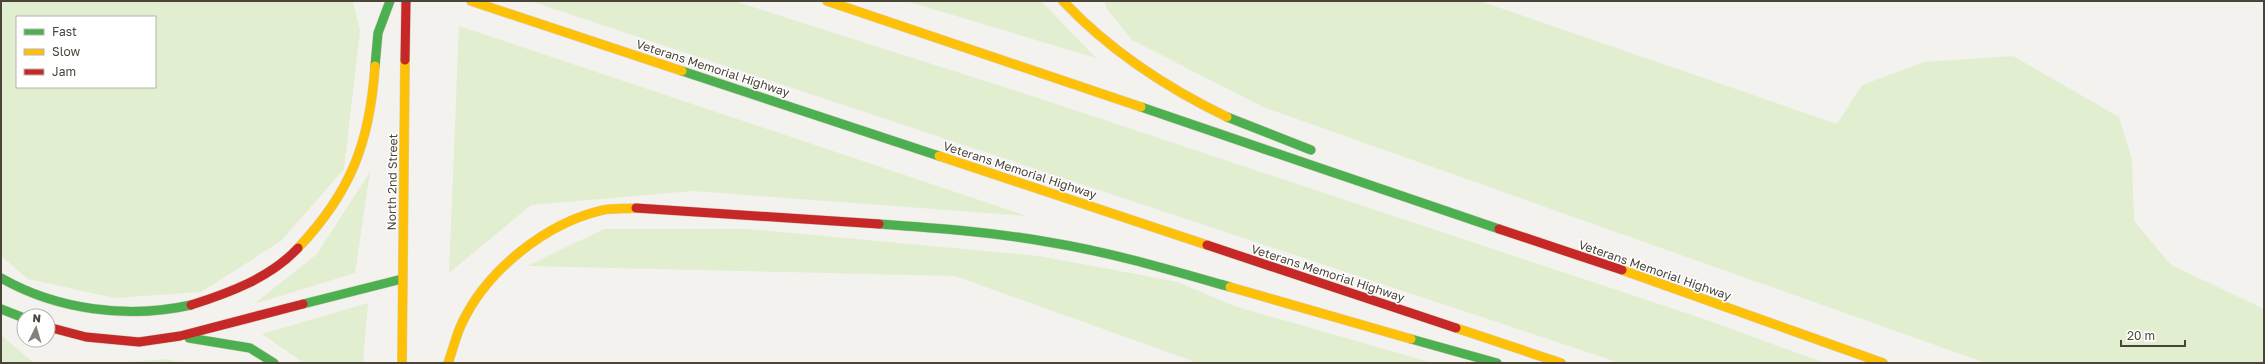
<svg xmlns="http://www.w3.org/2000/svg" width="2265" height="364" font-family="'Golos Text',sans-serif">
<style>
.green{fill:#e1eecf;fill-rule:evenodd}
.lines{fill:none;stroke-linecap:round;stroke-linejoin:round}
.fast-casing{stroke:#d6cebb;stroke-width:10}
.slow-casing{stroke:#d6cebb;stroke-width:10}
.jam-casing{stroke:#d6cebb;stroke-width:10}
.fast{stroke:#4caf50;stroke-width:9}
.slow{stroke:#ffc107;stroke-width:9}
.jam{stroke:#c62828;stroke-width:9}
.labels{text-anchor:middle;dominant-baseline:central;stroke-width:3;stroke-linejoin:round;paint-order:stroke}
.street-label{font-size:12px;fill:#4b4439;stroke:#fff}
</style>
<rect width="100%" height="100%" fill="#f4f2ee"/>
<g class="green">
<path d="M1 1H353L360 31 344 169 281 241 201 292 115 298 28 279 1 256ZM17 17H155V87H17Z"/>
<polygon points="530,1 734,1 1035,97 1704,319 1825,363 1620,363"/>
<polygon points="906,1 1041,1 1096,58"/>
<polygon points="1104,1 1480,1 1837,124 1862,85 1924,62 2013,56 2119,117 2132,159 2134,221 2171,265 2264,309 2264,363 1986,363 1263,107 1132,40 1107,9"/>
<polygon points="459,26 1027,216 693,191 531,205 449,273"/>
<polygon points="370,172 355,273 254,304 317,254"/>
<polygon points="604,229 748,229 1039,256 1178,282 1234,306 1433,363 1198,363 955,276 527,266"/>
<polygon points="368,303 363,363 304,363 262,334"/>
<polygon points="1,335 34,363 1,363"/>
<polygon points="166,359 182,363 117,363"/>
</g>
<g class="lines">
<defs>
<g id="fast">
<polyline points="375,66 378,33 390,1"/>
<polyline points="682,71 939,156"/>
<polyline points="1141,107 1499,229"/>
<polyline points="1227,117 1311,150"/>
<path d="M879 224C936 228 992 232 1048 242 1110 252 1170 270 1230 287"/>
<path d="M1 278C57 310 128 319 191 305"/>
<polyline points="303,304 402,279"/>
<polyline points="1,309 24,318"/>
<polyline points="189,338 250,348 274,363"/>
<polyline points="1411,339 1497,363"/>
</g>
<g id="slow">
<polyline points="471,1 682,71"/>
<polyline points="827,1 1141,107"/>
<path d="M1063 1C1110 51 1165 87 1227 117"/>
<polyline points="939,156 1207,245"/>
<path d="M298 248C351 192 370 142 375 66"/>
<polyline points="1622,270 1883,363"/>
<polyline points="1230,287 1411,339"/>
<polyline points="1456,328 1561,363"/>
<polyline points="402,363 405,60"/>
<path d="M448 363C453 350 456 335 462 323 487 270 546 223 603 210 614 208 625 209 636 208"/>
</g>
<g id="jam">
<polyline points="405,60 406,1"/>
<polyline points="636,208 879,224"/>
<polyline points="1499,229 1622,270"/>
<polyline points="1207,245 1456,328"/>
<path d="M191 305C229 293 270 278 298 248"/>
<polyline points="48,327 86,337 139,342 180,336 303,304"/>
</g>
</defs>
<use href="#fast" class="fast-casing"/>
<use href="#slow" class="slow-casing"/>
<use href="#jam" class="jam-casing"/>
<use href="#fast" class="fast"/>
<use href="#slow" class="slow"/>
<use href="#jam" class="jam"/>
</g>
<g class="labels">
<g class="street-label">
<text transform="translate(713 68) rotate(18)">Veterans Memorial Highway</text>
<text transform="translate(1020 170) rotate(18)">Veterans Memorial Highway</text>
<text transform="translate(392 182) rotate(-89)">North 2nd Street</text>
<text transform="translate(1655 270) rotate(19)">Veterans Memorial Highway</text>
<text transform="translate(1328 273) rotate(18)">Veterans Memorial Highway</text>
</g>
</g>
<rect width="2265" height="364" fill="none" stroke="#4b4439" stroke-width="4"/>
<rect x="16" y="16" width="140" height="72" fill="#ffffff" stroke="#b7b4b0"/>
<rect x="24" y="29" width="20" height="6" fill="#4caf50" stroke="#b7b4b0"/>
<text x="52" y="36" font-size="12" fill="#4b4439">Fast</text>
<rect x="24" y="49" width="20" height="6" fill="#ffc107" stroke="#b7b4b0"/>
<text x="52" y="56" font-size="12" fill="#4b4439">Slow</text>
<rect x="24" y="69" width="20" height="6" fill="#c62828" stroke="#b7b4b0"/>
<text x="52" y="76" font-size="12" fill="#4b4439">Jam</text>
<g transform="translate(36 328) rotate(5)"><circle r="19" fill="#ffffff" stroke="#b7b4b0"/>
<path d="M0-3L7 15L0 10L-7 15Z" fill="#868178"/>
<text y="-6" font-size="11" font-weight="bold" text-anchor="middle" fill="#4b4439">N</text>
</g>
<path d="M2121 340v6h64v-6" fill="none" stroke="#4b4439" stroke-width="2"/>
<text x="2127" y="340" font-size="12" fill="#4b4439" stroke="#ffffff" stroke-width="3" paint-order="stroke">20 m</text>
</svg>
